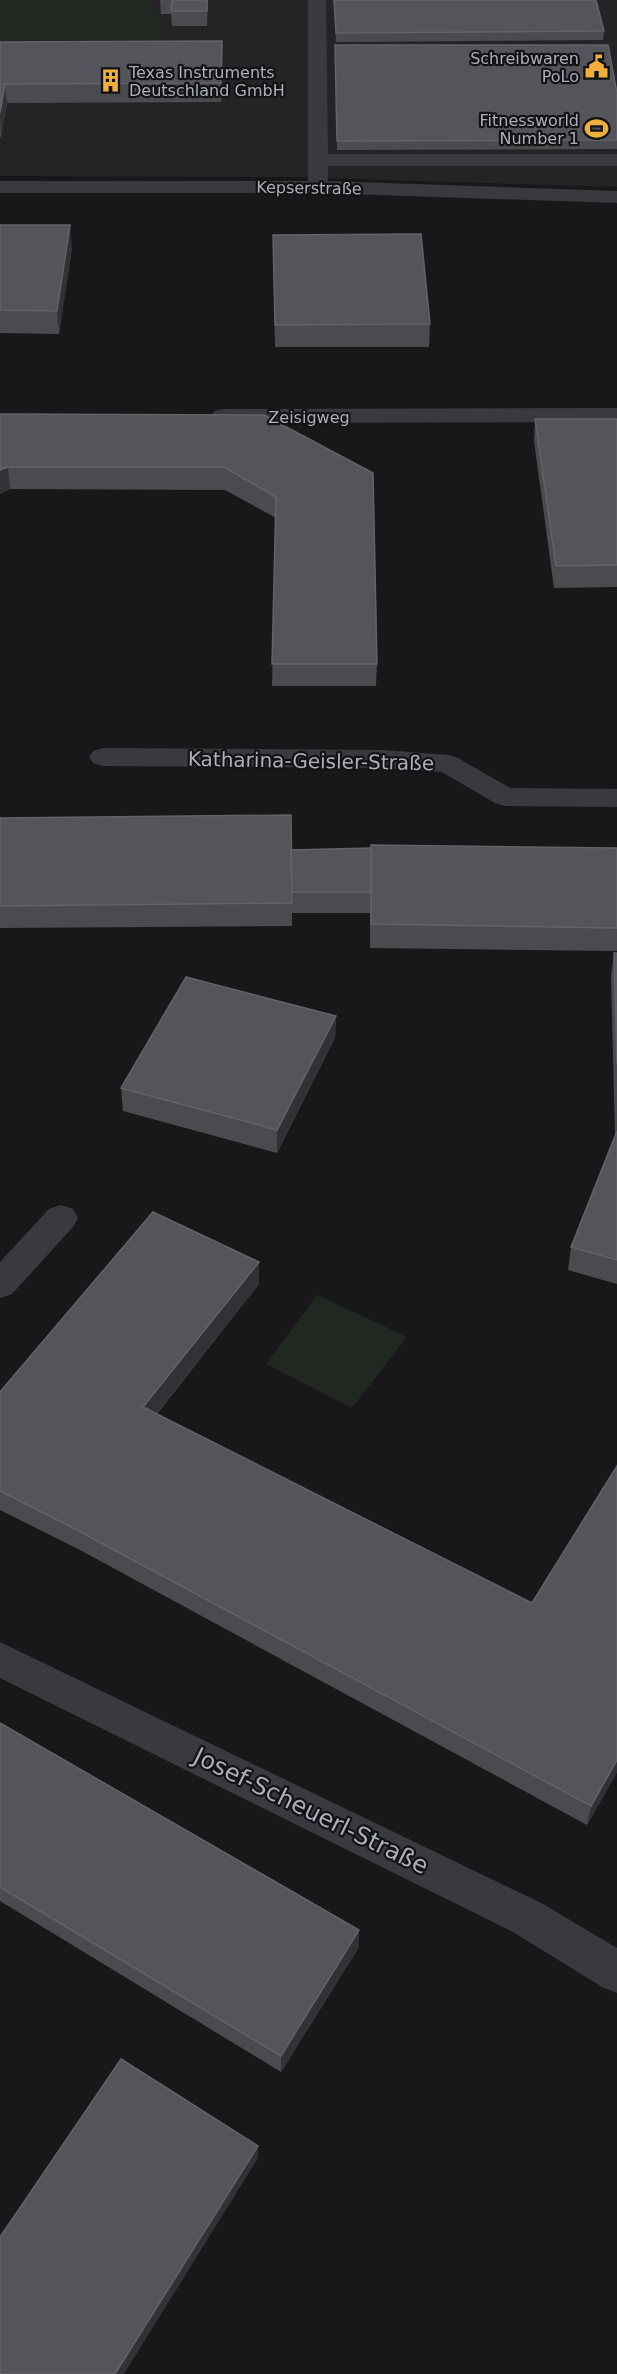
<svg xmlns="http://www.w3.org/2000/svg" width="617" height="2374" font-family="'DejaVu Sans',sans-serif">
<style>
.built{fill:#242427}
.green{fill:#202821}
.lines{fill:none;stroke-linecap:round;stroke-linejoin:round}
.minor{fill:#393a3f;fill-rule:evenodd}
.wall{fill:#494b4f}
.shaded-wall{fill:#313235}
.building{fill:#54555a;stroke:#616369;stroke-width:1.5}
.labels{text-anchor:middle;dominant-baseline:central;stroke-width:4.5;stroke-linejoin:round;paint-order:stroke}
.far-poi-label{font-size:16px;fill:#aaafb9;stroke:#131315;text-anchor:end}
.far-street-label{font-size:16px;fill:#aaafb9;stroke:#131315}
.street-label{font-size:20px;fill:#aaafb9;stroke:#131315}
.near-street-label{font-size:24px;fill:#aaafb9;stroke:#131315}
</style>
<rect width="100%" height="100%" fill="#18181a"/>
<polygon class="built" points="0,0 617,0 617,187 290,177 0,176"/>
<g class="green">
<polygon points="0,0 152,0 152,9 162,18 159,53 0,60"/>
<polygon points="317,1295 407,1337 352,1408 266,1364"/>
</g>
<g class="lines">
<g class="minor">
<polygon points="308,0 326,0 328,154 617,154 617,166 328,166 328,181 617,191 617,203 318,193 0,193 0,181 308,181"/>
<polygon points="617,408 617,422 223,423 215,421 211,416 215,411 223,409"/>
<polygon points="103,748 385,750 448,755 458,758 510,788 617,789 617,807 505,806 495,803 442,772 385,768 103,766 93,763 89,757 93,751"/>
<polygon points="61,1205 73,1209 78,1218 73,1227 12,1294 0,1298 0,1262 49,1209"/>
<polygon points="0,1642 543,1904 617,1948 617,1993 602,1987 513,1932 0,1678"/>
</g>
</g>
<g class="wall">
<polygon points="160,0 208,0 207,26 172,26 171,14 161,14"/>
<polygon points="334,0 596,0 604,31 603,40 336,42"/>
<polygon points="222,41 223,60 221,102 7,103 1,137 0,137 0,42"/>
<polygon points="335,45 617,93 617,149 337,150"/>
<polygon points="0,225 72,248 59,334 0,333"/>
<polygon points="273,235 430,324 429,347 275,347"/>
<polygon points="0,414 264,415 377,664 376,686 272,686 276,518 225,490 10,489 0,494"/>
<polygon points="535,419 617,419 617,587 554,588 534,441"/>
<polygon points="0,818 291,850 617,848 617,951 370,948 370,913 292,913 292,903 292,926 0,928"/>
<polygon points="614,953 617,953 617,1284 568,1270 571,1247 615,1136 611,977"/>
<polygon points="336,1016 335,1038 277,1153 123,1111 121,1088"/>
<polygon points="259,1284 157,1414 617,1772 587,1825 80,1550 0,1510 0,1392"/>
<polygon points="0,1723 359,1947 281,2072 0,1901"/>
</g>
<g class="shaded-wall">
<polygon points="207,0 208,0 207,26"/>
<polygon points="222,41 223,60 221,102 221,83"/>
<polygon points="5,84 7,103 1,137 0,113"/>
<polygon points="70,225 72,248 59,334 57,311"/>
<polygon points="8,467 10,489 0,494 0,470"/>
<polygon points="336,1016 335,1038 277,1153 277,1130"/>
<polygon points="259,1262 259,1284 145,1428 143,1407"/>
<polygon points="617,1760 617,1772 587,1825 591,1806"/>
<polygon points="359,1930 359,1947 281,2072 281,2056"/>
<polygon points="258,2146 258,2158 124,2374 115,2374"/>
</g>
<g class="building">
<polygon points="172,0 207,0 207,11 171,11"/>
<polygon points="334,0 596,0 604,31 336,33"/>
<polygon points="222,41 221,83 5,84 0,113 0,42"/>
<polygon points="335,45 608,45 617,93 617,140 337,141"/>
<polygon points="0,225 70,225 57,311 0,310"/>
<polygon points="421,234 430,324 275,325 273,235"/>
<polygon points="0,414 264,415 373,473 377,664 272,664 276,497 224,467 8,467 0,470"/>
<polygon points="535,419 617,419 617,565 556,566"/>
<polygon points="291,815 292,903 0,906 0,818"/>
<polygon points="371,845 617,848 617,928 371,924"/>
<polygon points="371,848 371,892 292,892 291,850"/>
<polygon points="614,953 617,953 617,1064"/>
<polygon points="186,977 336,1016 277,1130 121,1088"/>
<polygon points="617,1131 617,1260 571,1247"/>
<polygon points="153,1212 259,1262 143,1407 532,1603 617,1466 617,1760 591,1806 77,1530 0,1491 0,1392"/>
<polygon points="0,1723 359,1930 281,2056 0,1887"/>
<polygon points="121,2059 258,2146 115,2374 0,2374 0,2237"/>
</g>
<defs>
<symbol id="civic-bare" viewBox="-9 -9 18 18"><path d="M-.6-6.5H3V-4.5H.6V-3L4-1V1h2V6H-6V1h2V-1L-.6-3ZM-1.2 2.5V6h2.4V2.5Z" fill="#f0af3a" stroke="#131315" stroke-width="2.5" paint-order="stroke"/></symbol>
<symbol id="building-bare" viewBox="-9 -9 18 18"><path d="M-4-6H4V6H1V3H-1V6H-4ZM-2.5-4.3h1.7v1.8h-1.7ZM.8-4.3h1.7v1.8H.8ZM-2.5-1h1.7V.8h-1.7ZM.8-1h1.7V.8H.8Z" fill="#f0af3a" stroke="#131315" stroke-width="2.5" paint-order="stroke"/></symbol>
<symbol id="stadium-bare" viewBox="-9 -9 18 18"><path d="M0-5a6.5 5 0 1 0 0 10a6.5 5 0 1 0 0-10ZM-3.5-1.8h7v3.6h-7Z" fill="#f0af3a" stroke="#131315" stroke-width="2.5" paint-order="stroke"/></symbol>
</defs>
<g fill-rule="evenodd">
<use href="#civic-bare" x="580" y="50" width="33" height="33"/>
<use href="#building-bare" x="94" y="64" width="33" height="33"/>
<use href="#stadium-bare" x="580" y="112" width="33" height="33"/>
</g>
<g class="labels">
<g class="far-poi-label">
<text x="579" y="58">Schreibwaren<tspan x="579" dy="18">PoLo</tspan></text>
<text x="129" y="72" text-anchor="start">Texas Instruments<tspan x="129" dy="18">Deutschland GmbH</tspan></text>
<text x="579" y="120">Fitnessworld<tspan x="579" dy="18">Number 1</tspan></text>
</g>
<g class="far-street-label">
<text transform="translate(309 188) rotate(1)">Kepserstraße</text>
<text x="309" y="417">Zeisigweg</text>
</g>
<g class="street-label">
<text transform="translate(311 761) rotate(1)">Katharina-Geisler-Straße</text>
</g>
<g class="near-street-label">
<text transform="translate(311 1811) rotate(26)">Josef-Scheuerl-Straße</text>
</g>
</g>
</svg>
